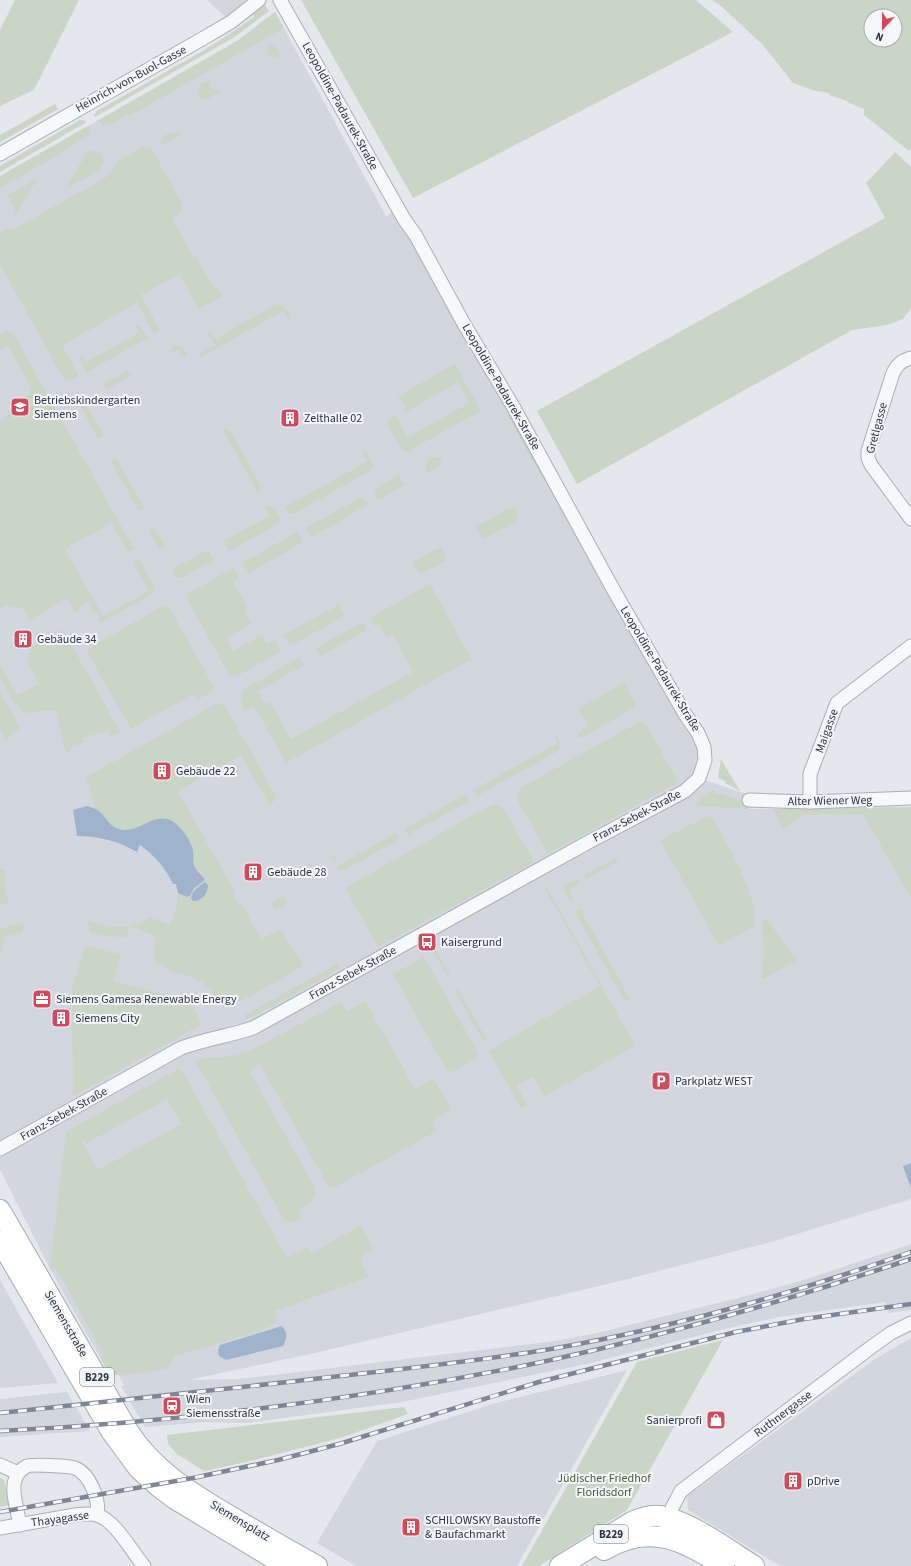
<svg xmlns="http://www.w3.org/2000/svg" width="911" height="1566" font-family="'Source Sans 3',sans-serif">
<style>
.built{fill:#d2d6de}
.green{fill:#c9d6c5;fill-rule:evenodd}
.water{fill:#9fb4cc}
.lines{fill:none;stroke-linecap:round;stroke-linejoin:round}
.street-casing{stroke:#a9aeb7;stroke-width:15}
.primary-casing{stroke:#a3abb8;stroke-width:22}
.street{stroke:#f7f8fa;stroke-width:13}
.primary{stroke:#fff;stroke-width:20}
.rail-casing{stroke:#7d8696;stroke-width:4.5}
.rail{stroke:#f4f6f9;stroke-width:3;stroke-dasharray:9;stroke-linecap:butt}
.labels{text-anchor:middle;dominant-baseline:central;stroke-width:4;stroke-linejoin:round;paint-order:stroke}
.shield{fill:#f4f6f9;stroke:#676e7b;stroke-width:1}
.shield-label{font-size:11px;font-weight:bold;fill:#2b3445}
.street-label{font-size:12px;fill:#2b3445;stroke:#f4f6f9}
.poi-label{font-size:12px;fill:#2b3445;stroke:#f4f6f9;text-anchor:start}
.park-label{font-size:12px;fill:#3f6138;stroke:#f4f6f9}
</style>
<rect width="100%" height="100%" fill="#e4e7ec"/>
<g class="built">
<polygon points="207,0 259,0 231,22"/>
<polygon points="275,12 386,216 398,209 698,733 699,778 749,795 749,809 860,808 911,899 911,1199 771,1242 616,1282 319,1352 188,1380 239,1379 555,1341 597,1333 746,1296 804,1280 911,1244 911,1310 888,1313 886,1302 779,1317 733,1327 586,1364 402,1402 246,1423 206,1422 145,1427 121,1386 124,1385 118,1374 110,1375 50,1269 0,1169 0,176 237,41"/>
<polygon points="0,1280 58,1383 0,1388"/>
<polygon points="911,1338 911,1566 780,1566 688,1510 687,1496 875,1359"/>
<polygon points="627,1370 517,1566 356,1566 317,1543 377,1441 496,1403"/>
<polygon points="67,1392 90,1431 0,1437 0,1399"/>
</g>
<g class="green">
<polygon points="15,0 79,0 34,90 0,106 0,30"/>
<polygon points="301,0 696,0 733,32 413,198"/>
<path d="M712 0H911V149L909 151 864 115V109L847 102V101L829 95V93L816 91 793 83 763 45 721 6ZM871 16H895V40H871Z"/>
<polygon points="265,5 269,11 233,38 95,117 94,115 97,111 206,49 231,33 254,17 253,14"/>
<path d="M275 12 284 28 138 111C126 113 115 125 103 125L98 121 237 41Z"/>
<polygon points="271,45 278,49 280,54 278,58 267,55 269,46"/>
<polygon points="211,79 208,86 221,92 207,99 197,97 201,84"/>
<polygon points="55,104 58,109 0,142 0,135"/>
<polygon points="80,120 83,120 87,122 0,172 0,166"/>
<path d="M88 126C91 130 89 133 87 137L62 151 58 155 0 188V176Z"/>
<polygon points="179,132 181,135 162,146 160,141 164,135"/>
<polygon points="143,146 151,148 182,204 181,212 172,218 194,258 196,257 214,289 217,288 222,296 199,309 179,274 141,295 160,330 154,334 137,303 62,345 79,376 73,379 67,380 62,376 0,264 0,233 6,230 14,229 105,178 111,173 118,161"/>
<path d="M90 151H94L102 155 104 162C98 175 78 181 66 188L86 154Z"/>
<polygon points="895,152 911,167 911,308 903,319 887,325 852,330 577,484 537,411 885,218 866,183"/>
<path d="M38 178 15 215C15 206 13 202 6 196Z"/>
<polygon points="277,304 285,307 290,314 288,319 283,311 201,357 199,354 215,345 208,333 210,331 215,339"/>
<polygon points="135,325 140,326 147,338 87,372 80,360 82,355 86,362 139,333"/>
<polygon points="6,331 13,333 134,549 128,552 111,523 65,549 103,616 149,591 133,562 139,558 154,587 154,592 152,594 100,623 98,620 101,618 96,610 93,611 88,602 79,607 80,610 75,613 73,610 74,609 68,598 30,620 24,609 8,605 0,609 0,421 3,420 32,391 30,388 31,387 8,346 0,350 0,335"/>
<polygon points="173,345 182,347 187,355 183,357 178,350 170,354"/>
<polygon points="455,364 481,411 408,451 403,451 388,426 387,423 390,418 395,415 408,437 469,403 458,382 406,412 405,410 406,408 398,396"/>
<polygon points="127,371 131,376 106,390 103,384"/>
<path d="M87 396 89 399 85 402 104 436 98 438 81 408C80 402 83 399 87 396Z"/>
<polygon points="509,414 514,420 545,478 543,479 514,428 514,426 507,416"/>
<polygon points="225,429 230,430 260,485 260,490 257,491 223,430"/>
<polygon points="365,451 373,465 370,471 293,514 288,513 285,507 368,461 362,452"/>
<path d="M433 457H436L442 460 440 461 442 464 427 473C424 466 426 460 433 457Z"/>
<polygon points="116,458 144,508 139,511 111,461"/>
<polygon points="399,475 404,485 378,500 375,495 375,489"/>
<polygon points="361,497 364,498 369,504 312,537 306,528"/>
<path d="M268 505C275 506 280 517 280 523L229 551 224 541 270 516 265 507Z"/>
<polygon points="514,507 518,516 516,521 484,539 476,527 508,509 509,510"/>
<polygon points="154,527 165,545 159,548 149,530"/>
<polygon points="297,532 303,542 249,573 244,566 244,562 257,555 258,556 262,554 262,552"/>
<polygon points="441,547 445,555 446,560 421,574 417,571 412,562"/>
<polygon points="208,550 213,560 182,578 175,577 172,569"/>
<polygon points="233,568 240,578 233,582 248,609 244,612 251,624 226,638 233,651 262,635 267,644 275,640 281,651 261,663 259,662 255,666 235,677 230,676 187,599 189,593"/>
<polygon points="430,584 471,659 286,763 254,706 245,711 240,699 243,690 300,657 304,665 258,691 265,704 270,702 291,739 413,672 393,634 387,637 379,624 374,626 370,618"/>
<polygon points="165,605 169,607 214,687 213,691 197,700 193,694 131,729 87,652 89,648"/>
<polygon points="338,605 343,613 343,617 290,646 283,635"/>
<polygon points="363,622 367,630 320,656 316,648"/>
<polygon points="63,630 121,733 110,736 108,731 82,738 83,743 72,746 69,752 66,752 55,710 24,713 12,700 0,678 0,665 17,695 39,683 27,662 31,647"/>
<polygon points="624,683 635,703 634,708 581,738 578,736 578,733 589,726 578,709"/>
<polygon points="0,692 20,728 6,739 0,731"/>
<path d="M218 703 225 706 276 796C276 801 273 802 269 804L241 755 178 791 235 892 234 895 238 904 242 905 261 939 281 929 303 966 231 1007H227L223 1004 202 982 191 977 171 971 163 967 156 961 153 954 156 936 130 926 126 937C113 937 102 935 90 932L88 921C109 928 132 932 149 917L170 925 177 904 178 893 187 897 190 896 194 888 204 881V878L195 868 193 850 130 829 126 830 113 827 100 812 95 808 86 777Z"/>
<path d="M639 722H642L647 726 678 782 548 854 518 801C516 795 517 791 522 787Z"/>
<polygon points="557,735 561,746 558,751 477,796 473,790 558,743 555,737"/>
<polygon points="721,759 740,791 725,783 726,781 718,778"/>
<path d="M712 790 715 791V793L719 794 720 793 749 804V809L695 806 694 805C701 801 705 793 712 790Z"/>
<polygon points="466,794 469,801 408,835 404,829"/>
<polygon points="494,804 503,807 534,862 378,947 345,888 480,811"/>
<polygon points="911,807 911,899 863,814 801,815 801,818 783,828 773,809"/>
<path d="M708 816 713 818C725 840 762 903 754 926L721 945 718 944 660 840Z"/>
<polygon points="396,833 399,839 345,870 339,869 331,857 334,856 336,859 334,861 337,866"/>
<polygon points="616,858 618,861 586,879 584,875"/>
<polygon points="5,869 5,888 9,903 0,905 0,870"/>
<polygon points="577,879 579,883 569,890 574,900 571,900 568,899 564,889 565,885"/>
<polygon points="547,887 635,1046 544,1096 533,1077 517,1085 527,1105 521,1108 489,1052 490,1050 600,986 545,889"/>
<polygon points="284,896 287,903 274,910 271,903"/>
<polygon points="580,909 630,999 625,1002 575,912"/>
<polygon points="766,918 768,920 787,948 797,960 761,980 764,952 762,921"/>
<polygon points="24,923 22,932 5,936 0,955 0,929"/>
<polygon points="85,946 92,947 121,955 113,981 183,1000 192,1007 202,1024 73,1096 72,989"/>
<polygon points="436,950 450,975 448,976 433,952"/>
<polygon points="424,957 478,1053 478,1057 476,1059 452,1072 447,1071 393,974"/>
<polygon points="337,964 339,968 327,976 252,1017 245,1019 245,1015"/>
<polygon points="458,989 488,1042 483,1040 455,992"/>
<path d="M365 1001 415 1089 434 1079 450 1107 449 1111 432 1122 437 1131 337 1186 331 1187 326 1182 260 1064 250 1072 315 1188C316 1201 307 1204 298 1210L302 1217C295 1221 291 1225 284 1220L195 1060 206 1058 232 1056 250 1051 341 1002 347 1012Z"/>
<path d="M179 1069 182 1071 287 1258 307 1247 312 1253 361 1225 373 1249C355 1258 361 1262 369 1277L275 1311 278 1322 266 1329 175 1356 168 1368 139 1373 110 1375 101 1358 104 1355 59 1274 56 1270 50 1269 66 1132 176 1070ZM167 1099 181 1124 98 1170 82 1142 85 1140 87 1143 89 1142Z"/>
<polygon points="723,1340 627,1510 539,1566 522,1566 637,1362"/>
<polygon points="404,1407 408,1414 346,1436 321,1443 246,1462 204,1471 177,1454 168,1444 167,1435"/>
<polygon points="0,1478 4,1480 9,1505 0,1507"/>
</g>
<g class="water">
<path d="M87 806C92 807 97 809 101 813 109 821 111 829 125 830 145 830 161 805 181 829 186 834 192 844 193 851 194 857 192 864 196 869 198 872 201 875 204 878V881L194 888 190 896 187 897 178 893 176 884H173C165 867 155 856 140 845L137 852C118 841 99 836 77 836L73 810Z"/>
<path d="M205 882 208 885C208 894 202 901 193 901L191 898 192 894 196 889Z"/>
<polygon points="911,1163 911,1188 903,1166"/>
<path d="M282 1326C288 1333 287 1338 283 1346L226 1360 219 1356 218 1350 220 1345Z"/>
</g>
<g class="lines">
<defs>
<g id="street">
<polyline points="0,154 202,39 231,22 259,0"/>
<path d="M911 358C901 361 897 365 893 373L868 451V458L871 465 911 519"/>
<polyline points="749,800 810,802 911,798"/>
<polyline points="810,802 810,774 837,703 911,646"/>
<path d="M0 1149 181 1048C205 1039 229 1036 253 1028L585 844 685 791 699 778 705 760 704 747 698 733 685 714 613 589 514 408 464 324 416 236 404 219 280 0"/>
<polyline points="0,1465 18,1473"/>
<polyline points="666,1524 672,1508 681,1491 870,1348 891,1333 911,1323"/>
<path d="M20 1525C18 1513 11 1491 15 1480 17 1474 21 1469 27 1466 31 1464 69 1466 75 1468 90 1474 100 1500 97 1515"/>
<path d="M0 1528 75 1515C82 1514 90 1513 97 1515 116 1521 131 1551 144 1566"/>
</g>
<g id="primary">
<path d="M0 1210 128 1431C154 1471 190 1492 230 1516 259 1533 288 1550 317 1566"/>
<polyline points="0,1241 111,1431 139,1469 159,1487 175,1499 286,1566"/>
<path d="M604 1550C650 1522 683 1541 724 1566"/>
<path d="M560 1566 632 1522C641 1518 650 1515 659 1516 688 1520 729 1550 754 1566"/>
</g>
</defs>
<use href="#street" class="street-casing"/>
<use href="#primary" class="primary-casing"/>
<use href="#street" class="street"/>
<use href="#primary" class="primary"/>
<defs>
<g id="rail">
<path d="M0 1413C99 1403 198 1392 297 1381 382 1371 467 1363 551 1349 673 1328 794 1293 911 1252"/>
<path d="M0 1431C182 1422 363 1399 542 1362 667 1335 790 1300 911 1259"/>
<polyline points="0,1512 193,1478 278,1460 339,1444 539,1382 736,1332 804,1319 911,1304"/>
</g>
</defs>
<use href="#rail" class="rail-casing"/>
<use href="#rail" class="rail"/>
</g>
<defs>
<symbol id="school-square" viewBox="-11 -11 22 22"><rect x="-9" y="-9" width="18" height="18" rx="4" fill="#d1495b" stroke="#f4f6f9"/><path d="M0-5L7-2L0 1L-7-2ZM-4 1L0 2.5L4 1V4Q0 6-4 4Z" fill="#fff"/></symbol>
<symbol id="building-square" viewBox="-11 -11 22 22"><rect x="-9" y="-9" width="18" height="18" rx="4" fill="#d1495b" stroke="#f4f6f9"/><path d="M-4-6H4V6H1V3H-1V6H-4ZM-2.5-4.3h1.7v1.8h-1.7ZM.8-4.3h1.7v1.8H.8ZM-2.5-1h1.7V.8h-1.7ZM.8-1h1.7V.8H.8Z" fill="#fff"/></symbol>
<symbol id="bus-square" viewBox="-11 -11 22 22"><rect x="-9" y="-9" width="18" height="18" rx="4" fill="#d1495b" stroke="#f4f6f9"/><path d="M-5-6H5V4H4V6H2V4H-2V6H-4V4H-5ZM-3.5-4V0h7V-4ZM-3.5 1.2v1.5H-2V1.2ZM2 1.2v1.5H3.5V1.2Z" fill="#fff"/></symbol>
<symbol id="office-square" viewBox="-11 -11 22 22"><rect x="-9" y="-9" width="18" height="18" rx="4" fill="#d1495b" stroke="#f4f6f9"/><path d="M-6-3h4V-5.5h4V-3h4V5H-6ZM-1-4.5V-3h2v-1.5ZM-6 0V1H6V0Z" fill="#fff"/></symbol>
<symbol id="parking-square" viewBox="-11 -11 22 22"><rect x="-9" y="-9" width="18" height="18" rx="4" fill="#d1495b" stroke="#f4f6f9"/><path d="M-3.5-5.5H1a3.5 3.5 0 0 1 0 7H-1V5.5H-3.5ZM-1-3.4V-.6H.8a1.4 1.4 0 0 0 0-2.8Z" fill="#fff"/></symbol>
<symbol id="station-square" viewBox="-11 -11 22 22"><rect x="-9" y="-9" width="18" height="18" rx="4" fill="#d1495b" stroke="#f4f6f9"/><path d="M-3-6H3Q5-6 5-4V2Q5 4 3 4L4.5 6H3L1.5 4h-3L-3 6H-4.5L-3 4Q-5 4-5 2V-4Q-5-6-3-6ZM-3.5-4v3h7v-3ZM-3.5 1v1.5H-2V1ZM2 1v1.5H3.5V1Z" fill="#fff"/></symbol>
<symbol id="shop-square" viewBox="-11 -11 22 22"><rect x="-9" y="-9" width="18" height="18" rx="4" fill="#d1495b" stroke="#f4f6f9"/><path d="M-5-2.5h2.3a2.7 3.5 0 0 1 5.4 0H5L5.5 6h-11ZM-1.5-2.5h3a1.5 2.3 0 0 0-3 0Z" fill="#fff"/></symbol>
</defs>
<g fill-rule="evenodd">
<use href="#school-square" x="9" y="396" width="22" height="22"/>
<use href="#building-square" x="279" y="407" width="22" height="22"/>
<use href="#building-square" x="12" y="628" width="22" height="22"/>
<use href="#building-square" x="151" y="760" width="22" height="22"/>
<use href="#building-square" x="242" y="861" width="22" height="22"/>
<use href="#bus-square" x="416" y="931" width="22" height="22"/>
<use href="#office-square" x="31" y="988" width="22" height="22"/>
<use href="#building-square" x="50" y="1007" width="22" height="22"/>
<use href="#parking-square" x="650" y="1070" width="22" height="22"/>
<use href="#station-square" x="161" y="1395" width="22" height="22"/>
<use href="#shop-square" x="705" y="1409" width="22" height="22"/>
<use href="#building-square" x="782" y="1470" width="22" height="22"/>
<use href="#building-square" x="400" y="1516" width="22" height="22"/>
</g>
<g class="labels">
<g class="shield">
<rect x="80" y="1368" width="34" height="18" rx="3"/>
<rect x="594" y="1525" width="34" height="18" rx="3"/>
</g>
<g class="shield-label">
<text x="97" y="1377">B229</text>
<text x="611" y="1534">B229</text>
</g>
<g class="street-label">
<text transform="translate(131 79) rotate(-29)">Heinrich-von-Buol-Gasse</text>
<text transform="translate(340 106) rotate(61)">Leopoldine-Padaurek-Straße</text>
<text transform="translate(501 387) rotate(60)">Leopoldine-Padaurek-Straße</text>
<text transform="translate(877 428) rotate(-75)">Gretlgasse</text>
<text transform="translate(660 669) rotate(59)">Leopoldine-Padaurek-Straße</text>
<text transform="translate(827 731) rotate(-70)">Maigasse</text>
<text transform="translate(830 801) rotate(-1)">Alter Wiener Weg</text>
<text transform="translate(637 816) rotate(-28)">Franz-Sebek-Straße</text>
<text transform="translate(353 973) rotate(-29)">Franz-Sebek-Straße</text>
<text transform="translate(64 1114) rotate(-29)">Franz-Sebek-Straße</text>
<text transform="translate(66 1324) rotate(60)">Siemensstraße</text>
<text transform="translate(783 1414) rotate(-37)">Ruthnergasse</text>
<text transform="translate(60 1519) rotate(-8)">Thayagasse</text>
<text transform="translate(240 1521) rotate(31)">Siemensplatz</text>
</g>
<g class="poi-label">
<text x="34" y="400">Betriebskindergarten<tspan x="34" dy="14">Siemens</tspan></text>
<text x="304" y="418">Zelthalle 02</text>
<text x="37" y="639">Gebäude 34</text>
<text x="176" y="771">Gebäude 22</text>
<text x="267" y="872">Gebäude 28</text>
<text x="441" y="942">Kaisergrund</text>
<text x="56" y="999">Siemens Gamesa Renewable Energy</text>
<text x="75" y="1018">Siemens City</text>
<text x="675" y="1081">Parkplatz WEST</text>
<text x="186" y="1399">Wien<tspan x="186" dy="14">Siemensstraße</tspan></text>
<text x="702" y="1420" text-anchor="end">Sanierprofi</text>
<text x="807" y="1481">pDrive</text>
<text x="425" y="1520">SCHILOWSKY Baustoffe<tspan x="425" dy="14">&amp; Baufachmarkt</tspan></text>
</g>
<g class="park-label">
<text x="604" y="1478">Jüdischer Friedhof<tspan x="604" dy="14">Floridsdorf</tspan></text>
</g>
</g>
<g transform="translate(883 28) rotate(202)"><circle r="19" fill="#f4f6f9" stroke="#a4a8b1"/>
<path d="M0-3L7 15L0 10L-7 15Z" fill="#d1495b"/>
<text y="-6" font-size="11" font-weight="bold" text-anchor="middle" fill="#2b3445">N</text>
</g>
</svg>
